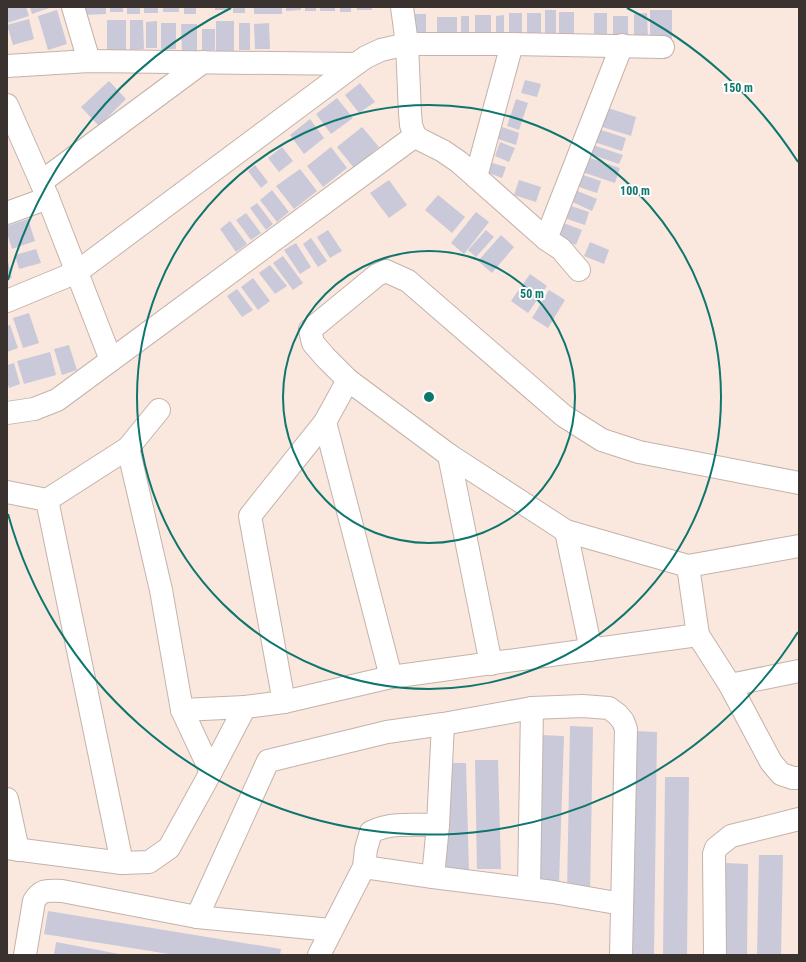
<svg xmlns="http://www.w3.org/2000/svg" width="806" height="962" font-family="'Roboto Condensed',sans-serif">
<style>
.building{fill:#c9c9d9}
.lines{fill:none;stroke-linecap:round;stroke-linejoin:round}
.minor-casing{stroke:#c4b3aa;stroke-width:24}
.minor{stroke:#fff;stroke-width:22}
.ring{fill:none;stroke:#0f766e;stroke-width:2}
.centre{fill:#0f766e;stroke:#fff;stroke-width:2}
.ring-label{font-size:12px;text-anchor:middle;font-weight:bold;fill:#0f766e;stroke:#fff;stroke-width:4;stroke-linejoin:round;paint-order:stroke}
</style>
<rect width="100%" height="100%" fill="#fae8df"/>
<g class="building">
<polygon points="7,7 26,7 29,16 7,23"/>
<polygon points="30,7 52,7 32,14"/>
<polygon points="84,7 106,7 106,14 84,15"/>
<rect x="110" y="7" width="13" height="5"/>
<rect x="127" y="7" width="13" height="7"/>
<rect x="144" y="7" width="14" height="6"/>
<rect x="163" y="7" width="16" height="5"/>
<rect x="184" y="7" width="12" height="7"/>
<rect x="215" y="7" width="13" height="3"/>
<rect x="233" y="7" width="12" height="6"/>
<rect x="254" y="7" width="28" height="7"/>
<polygon points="286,7 301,7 301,10 286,11"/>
<rect x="305" y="7" width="11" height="4"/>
<rect x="320" y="7" width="15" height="4"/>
<rect x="340" y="7" width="11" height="5"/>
<rect x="357" y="7" width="15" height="3"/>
<polygon points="57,10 67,44 48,50 38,16"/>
<rect x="545" y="10" width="11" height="28"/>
<polygon points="650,10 672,10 672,42 650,41"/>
<rect x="559" y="12" width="15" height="26"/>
<rect x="509" y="13" width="13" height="25"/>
<rect x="527" y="13" width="14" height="23"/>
<rect x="594" y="13" width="13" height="26"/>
<polygon points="647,13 648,39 634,39 634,14"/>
<rect x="413" y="14" width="13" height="25"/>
<rect x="475" y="15" width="16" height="23"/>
<polygon points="504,15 504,36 496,36 496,16"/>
<rect x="461" y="16" width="8" height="21"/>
<rect x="613" y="16" width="15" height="23"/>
<rect x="437" y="17" width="20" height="21"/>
<polygon points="29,19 34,39 13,45 7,25"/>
<rect x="107" y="20" width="19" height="31"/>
<polygon points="130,20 143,20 144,49 130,50"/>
<polygon points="157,21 157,48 146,48 146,22"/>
<rect x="216" y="21" width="18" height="32"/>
<polygon points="161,23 176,23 176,49 161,50"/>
<rect x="239" y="23" width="11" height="27"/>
<polygon points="269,23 270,49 255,49 254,24"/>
<polygon points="181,24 197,24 197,51 182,51"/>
<polygon points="202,29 215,29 215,50 202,51"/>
<polygon points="525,80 541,84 537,97 521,93"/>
<polygon points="109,81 126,99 99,126 81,107"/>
<polygon points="360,83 375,102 359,113 345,95"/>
<polygon points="337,98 353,118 331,134 316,114"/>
<polygon points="516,99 528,103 519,130 507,126"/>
<polygon points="602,106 636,117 631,136 596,125"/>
<polygon points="310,119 324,138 304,154 290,135"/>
<polygon points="362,127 379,147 354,168 337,147"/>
<polygon points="502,127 519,133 516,145 498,139"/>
<polygon points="595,128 626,138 622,151 591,141"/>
<polygon points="500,142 515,148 509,162 495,156"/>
<polygon points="590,144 623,155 619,164 587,153"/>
<polygon points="282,147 293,161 279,172 268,158"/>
<polygon points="331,147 347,168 323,187 307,166"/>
<polygon points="587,157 620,168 615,183 582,172"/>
<polygon points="489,162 506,167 502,178 486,172"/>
<polygon points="255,165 268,182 261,188 248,171"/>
<polygon points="300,169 317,191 294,209 276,186"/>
<polygon points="583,175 601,181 597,193 579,187"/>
<polygon points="389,180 407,205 389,218 370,193"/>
<polygon points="519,180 541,187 536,202 514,195"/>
<polygon points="573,189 597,199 592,211 568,200"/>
<polygon points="272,190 289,212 277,222 260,200"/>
<polygon points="438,195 465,217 452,233 425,210"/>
<polygon points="257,203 273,224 266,230 250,208"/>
<polygon points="565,204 589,212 585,225 561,217"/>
<polygon points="476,212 489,222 464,254 451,243"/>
<polygon points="246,213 261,233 251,240 236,220"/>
<polygon points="28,219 35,241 12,249 7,233 7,226"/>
<polygon points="230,221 247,244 236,252 220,229"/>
<polygon points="558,221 582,230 576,245 552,235"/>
<polygon points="328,230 342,251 330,258 317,237"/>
<polygon points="486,230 494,237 476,257 468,250"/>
<polygon points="501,235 514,247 492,273 478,261"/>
<polygon points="311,238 327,261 318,267 303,244"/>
<polygon points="590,242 609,250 604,264 584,256"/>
<polygon points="296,243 311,267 300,274 284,250"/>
<polygon points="36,249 41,263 19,269 15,255"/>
<polygon points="283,256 303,283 293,290 273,263"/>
<polygon points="7,262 8,262 12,278 7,279"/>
<polygon points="270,265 287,286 275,294 259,273"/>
<polygon points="530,274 547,286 528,313 511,301"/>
<polygon points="253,278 270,301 258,310 241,287"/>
<polygon points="237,289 253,310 242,317 227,296"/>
<polygon points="549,290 565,300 548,328 532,318"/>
<polygon points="29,313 39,343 23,348 13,318"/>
<polygon points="10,325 18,348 7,352 7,326"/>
<polygon points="69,345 77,370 62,375 54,349"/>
<polygon points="50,352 56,375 24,384 17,361"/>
<polygon points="14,363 20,384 9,388 7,381 7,365"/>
<polygon points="570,726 593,727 590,895 567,894"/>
<polygon points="634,731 657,732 654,955 630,955"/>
<polygon points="541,735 564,736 559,884 535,883"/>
<polygon points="475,760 498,760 501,869 477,869"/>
<polygon points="443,763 466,763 469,872 445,873"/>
<polygon points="665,777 689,777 687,955 663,955"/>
<polygon points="759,855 783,855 781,955 757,955"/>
<polygon points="725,863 748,864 747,955 723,955"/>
<polygon points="48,911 281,949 280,955 175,955 44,934"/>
<polygon points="56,942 119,954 119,955 54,955"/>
</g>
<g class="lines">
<defs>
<g id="minor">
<polyline points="73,7 89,61"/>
<polyline points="402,7 407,44 410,113 411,125 415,136 421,140 443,151 459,162 546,239 561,249 579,270"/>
<polyline points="7,66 89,61 356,64 366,57 381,50 407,44 512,44 663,47"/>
<polyline points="7,105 48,198 111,360"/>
<polyline points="476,177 512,44"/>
<polyline points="41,182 203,62"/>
<polyline points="7,213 48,198"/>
<polyline points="546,239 622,45"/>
<polyline points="7,301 77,272 356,64"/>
<polyline points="348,380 325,357 313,343 310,330 377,275 386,271 408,281 564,416 602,440 639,452 799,483"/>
<polyline points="7,413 34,409 57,400 415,136"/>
<polyline points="325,422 391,677"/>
<polyline points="128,448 161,590 182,710 211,772"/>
<polyline points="449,455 491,664"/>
<polyline points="7,492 47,500 128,448 159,410"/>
<polyline points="47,500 122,863"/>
<polyline points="566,531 591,650"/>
<polyline points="688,566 698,635"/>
<polyline points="730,685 799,671"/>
<polyline points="284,702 250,516 325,422 348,380 449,455 566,531 688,566 799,546"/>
<polyline points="182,710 245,707"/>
<polyline points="7,799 18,850"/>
<polyline points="7,848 122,863 149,862 169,848 211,772 245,707 284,702 391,677 698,635 730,685 771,762 781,774 793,778 799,778"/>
<path d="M364 867 366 849 371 832C391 822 416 825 438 825"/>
<polyline points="433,877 438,825 443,724"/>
<polyline points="529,889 532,708"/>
<polyline points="197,917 268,761 387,732 443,724 532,708 582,706 609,708 617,714 623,721 626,729 621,955"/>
<path d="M25 955 34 901C42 888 49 891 62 891L197 917 331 930"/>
<polyline points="319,955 364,867 433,877 553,892 622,904"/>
<polyline points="715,955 714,854 716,848 731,836 799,819"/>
</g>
</defs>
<use href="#minor" class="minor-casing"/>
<use href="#minor" class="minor"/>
</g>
<g class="ring">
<circle cx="429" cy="397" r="146"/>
<circle cx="429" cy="397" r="292"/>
<path d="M798 632A437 437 0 0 1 8 514M8 280A437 437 0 0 1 231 8M627 8A437 437 0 0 1 798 162"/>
</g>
<circle cx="429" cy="397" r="6" class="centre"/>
<g class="ring-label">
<text x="738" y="92">150 m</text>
<text x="635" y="195">100 m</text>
<text x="532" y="298">50 m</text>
</g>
<rect width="806" height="962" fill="none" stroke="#39322f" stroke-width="16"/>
</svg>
